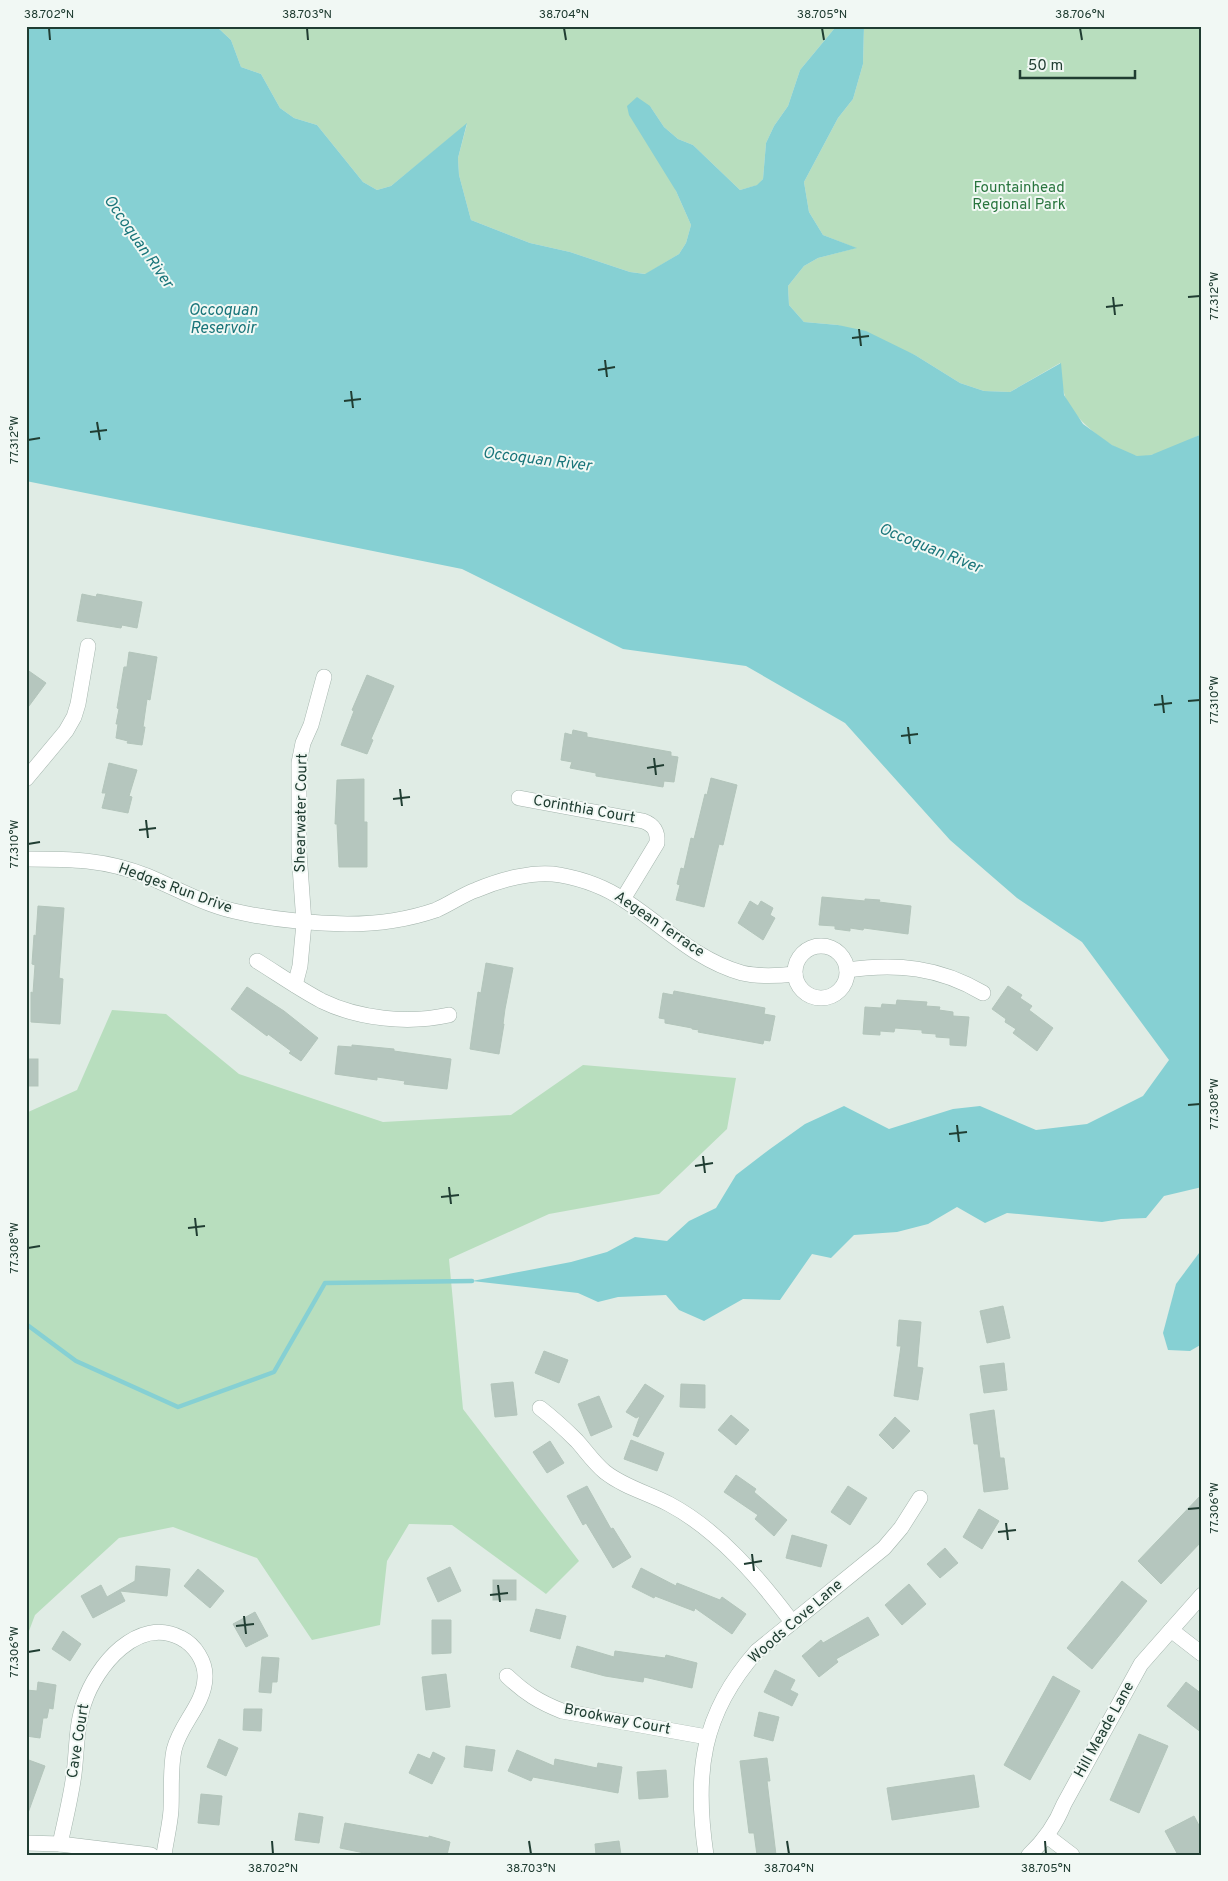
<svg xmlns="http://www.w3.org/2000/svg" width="1228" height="1881" font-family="Overpass,sans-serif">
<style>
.green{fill:#b8debe}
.water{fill:#86d0d3}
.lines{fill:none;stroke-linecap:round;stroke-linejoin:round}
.stream{stroke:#86d0d3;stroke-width:4.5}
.building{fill:#b5c6be;stroke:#b3c5bb}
.street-casing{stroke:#a3b4ac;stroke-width:16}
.street{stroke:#fff;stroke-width:15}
.ticks{fill:none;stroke:#203d32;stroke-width:2}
.labels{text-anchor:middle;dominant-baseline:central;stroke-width:4;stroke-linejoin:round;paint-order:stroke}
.park-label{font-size:15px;fill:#29753e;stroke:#f1f8f4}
.street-label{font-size:15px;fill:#203d32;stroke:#f1f8f4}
.water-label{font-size:16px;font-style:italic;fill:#19757a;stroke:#f1f8f4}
.neatline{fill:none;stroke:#203d32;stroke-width:2}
.ticks-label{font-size:12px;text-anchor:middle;fill:#203d32}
</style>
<rect width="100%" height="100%" fill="#e0ece5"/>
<g class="green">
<polygon points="216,26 841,26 834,29 800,70 788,106 774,126 766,143 763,179 758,185 740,190 693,145 678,139 664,127 650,106 676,191 691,225 686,243 679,254 646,274 630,272 570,252 530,243 471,220 459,175 458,158 467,124 391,186 377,190 363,182 317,125 294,118 280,108 261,74 241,67 231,40"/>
<path d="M864 26H1202V434C1186 441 1154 459 1137 456 1114 452 1069 417 1064 393 1061 384 1062 373 1060 363L1010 392 984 391 960 383 915 355 838 325 804 322 789 305 788 286 804 266 818 258 856 248 823 235 809 212 804 182 838 118 853 99 863 64Z"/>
<polygon points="112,1010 166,1014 239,1074 383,1122 511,1115 583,1065 736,1078 727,1129 659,1194 549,1214 449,1259 463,1409 579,1561 546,1594 452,1525 409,1524 387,1561 380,1625 312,1640 257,1558 173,1527 119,1538 35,1615 26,1639 26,1113 77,1090"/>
</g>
<g class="water">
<polygon points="26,26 216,26 231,40 241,67 261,74 280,108 294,118 317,125 363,182 377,190 391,186 467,123 458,158 459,175 471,220 530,243 570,252 630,272 645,274 679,254 686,243 691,225 676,191 629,115 627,106 637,97 650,106 664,127 678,139 693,145 740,190 757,185 763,179 766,143 774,126 788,106 800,70 834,29 841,26 864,26 863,64 853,99 838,118 804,182 809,212 823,235 857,248 818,258 804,266 788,286 789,305 804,322 838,325 866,331 915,355 960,383 984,391 1010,392 1061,363 1064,395 1083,424 1112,445 1137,456 1151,455 1202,434 1202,1187 1164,1196 1146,1218 1121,1219 1102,1222 1007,1213 985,1223 957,1207 928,1224 897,1232 854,1235 831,1258 812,1254 780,1300 743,1299 704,1321 679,1310 666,1295 618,1297 598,1302 578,1293 472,1281 571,1262 607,1252 635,1237 667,1241 689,1221 716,1208 736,1175 770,1149 805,1124 844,1106 889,1129 953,1109 980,1106 1036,1130 1087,1124 1143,1096 1169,1060 1082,942 1017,898 950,840 845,723 746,666 623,649 462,569 26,481"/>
<polygon points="1202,1249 1202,1344 1190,1351 1168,1350 1163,1333 1176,1284"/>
</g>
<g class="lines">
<polyline class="stream" points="26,1324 76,1361 178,1407 274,1372 325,1283 472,1281"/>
</g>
<g class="building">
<polygon points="82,594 96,597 97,594 142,602 137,628 122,625 121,628 77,621"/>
<polygon points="129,652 157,657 150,700 147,699 143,727 145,727 142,745 127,743 128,741 116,738 118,724 116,724 119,709 117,708 124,667 127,667"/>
<polygon points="26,669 46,683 26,710"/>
<polygon points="367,675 394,686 371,739 373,740 367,754 341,745 354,711 352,710"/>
<polygon points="573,730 587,733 587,737 671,752 671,756 678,757 674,782 664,781 663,787 596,776 596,773 570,768 572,762 561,760 565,733 572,735"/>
<polygon points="109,763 137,770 129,796 132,797 128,813 102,808 106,793 102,793"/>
<polygon points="711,778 737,785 723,845 719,844 704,907 676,900 680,885 677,884 681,868 684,869 691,838 694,839 705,794 707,795"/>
<polygon points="364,779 364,822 367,822 367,867 339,867 337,824 335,824 337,780"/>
<polygon points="822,897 865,901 865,899 880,900 879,902 911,906 908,934 864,928 863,930 850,928 850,931 835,929 835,926 819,925"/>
<polygon points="750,901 758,906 761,901 773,908 770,915 775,918 763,940 738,923"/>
<polygon points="38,906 64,908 59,978 63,979 60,1024 31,1022 31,992 33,993 35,965 32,964 34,935 36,936"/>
<polygon points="486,963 513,968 505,1009 503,1024 504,1024 499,1054 470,1049 478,992 481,993"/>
<polygon points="1008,986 1022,995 1020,998 1032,1006 1029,1010 1053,1028 1037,1051 1013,1033 1016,1029 1005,1022 1006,1019 992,1009"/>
<polygon points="247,987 284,1011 318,1038 301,1061 289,1053 291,1051 268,1034 267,1036 231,1009"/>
<polygon points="674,991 765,1008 764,1014 775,1016 770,1041 764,1040 763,1044 698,1032 699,1030 692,1029 692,1028 665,1023 665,1019 659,1018 663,993 673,995"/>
<polygon points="897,1000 927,1002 926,1006 940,1007 939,1010 953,1012 953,1016 969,1017 966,1046 950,1045 950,1038 936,1037 936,1034 922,1033 922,1030 895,1028 894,1032 880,1031 880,1035 863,1034 865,1007 881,1008 882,1004 896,1005"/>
<polygon points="352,1045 394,1049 394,1051 451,1059 447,1089 404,1084 405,1081 377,1077 377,1080 335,1074 338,1046 352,1047"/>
<rect x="26" y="1059" width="12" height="27"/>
<polygon points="1003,1306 1010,1338 987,1343 980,1311"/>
<polygon points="899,1320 921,1322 917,1367 923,1368 918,1400 894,1396 901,1346 897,1346"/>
<polygon points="544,1351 568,1360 559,1383 535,1373"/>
<polygon points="1004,1363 1007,1390 984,1393 980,1366"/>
<polygon points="513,1382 517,1415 495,1417 491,1384"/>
<polygon points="645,1384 664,1396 638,1437 633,1435 640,1416 636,1418 626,1412"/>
<polygon points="681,1384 705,1385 705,1408 680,1407"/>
<polygon points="599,1396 612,1427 591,1436 578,1404"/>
<polygon points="994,1410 1000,1458 1004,1458 1008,1489 984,1492 978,1444 974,1444 970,1414"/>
<polygon points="731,1415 749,1430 736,1445 718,1430"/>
<polygon points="895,1417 910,1431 893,1449 879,1435"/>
<polygon points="631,1440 664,1453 657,1471 624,1459"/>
<polygon points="550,1441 564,1463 547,1473 533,1452"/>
<polygon points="736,1475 756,1489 754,1492 787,1520 774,1536 755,1519 758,1515 724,1492"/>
<polygon points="587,1486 611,1529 613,1528 631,1557 613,1568 586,1523 583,1525 567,1496"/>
<polygon points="848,1486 867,1498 850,1525 831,1512"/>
<polygon points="1202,1494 1202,1541 1161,1584 1138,1561"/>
<polygon points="979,1509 999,1521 982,1549 963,1537"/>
<polygon points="792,1535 827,1545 821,1567 786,1558"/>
<polygon points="945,1548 958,1563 940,1578 927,1564"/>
<polygon points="136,1566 170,1569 167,1596 120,1591 125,1601 93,1618 81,1596 101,1585 107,1597 135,1581"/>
<polygon points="450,1567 461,1591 438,1602 427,1578"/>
<polygon points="641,1568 676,1586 677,1583 720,1600 722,1597 746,1614 732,1634 695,1608 694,1611 655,1596 654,1598 632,1587"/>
<polygon points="198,1569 224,1591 210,1608 184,1586"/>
<rect x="493" y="1580" width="23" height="20"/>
<polygon points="1122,1581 1147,1601 1092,1669 1067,1648"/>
<polygon points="909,1584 926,1604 902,1625 885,1605"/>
<polygon points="536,1609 566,1616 560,1639 530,1631"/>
<polygon points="255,1612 268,1636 246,1647 233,1624"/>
<polygon points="868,1617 879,1635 836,1659 838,1662 819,1677 802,1656 821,1640 823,1643"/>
<polygon points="432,1620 451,1620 451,1653 432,1654"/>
<polygon points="63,1631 81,1644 70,1661 52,1649"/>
<polygon points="577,1646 614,1657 615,1651 665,1658 666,1655 697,1663 692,1688 644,1677 643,1682 605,1676 571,1667"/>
<polygon points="262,1657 279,1658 277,1682 272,1682 271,1693 259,1692"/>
<polygon points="775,1670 795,1680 790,1690 798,1694 792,1706 764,1692"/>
<polygon points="446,1674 450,1707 426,1710 422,1677"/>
<polygon points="1053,1676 1080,1691 1030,1780 1004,1765"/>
<polygon points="38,1682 56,1685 53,1709 49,1708 47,1718 43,1718 40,1738 26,1736 26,1690 37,1691"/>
<polygon points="1186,1682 1202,1694 1202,1733 1167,1706"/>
<polygon points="244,1709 262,1709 261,1731 243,1730"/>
<polygon points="759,1712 779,1717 773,1741 754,1736"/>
<polygon points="1139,1734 1168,1746 1139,1813 1110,1800"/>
<polygon points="219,1739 238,1748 226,1776 207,1767"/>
<polygon points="466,1746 495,1750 492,1771 464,1767"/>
<polygon points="517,1750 554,1766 555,1759 597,1768 598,1763 622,1767 618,1793 533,1777 531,1781 508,1771"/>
<polygon points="433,1752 445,1758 432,1784 409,1773 418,1754 430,1759"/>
<polygon points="767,1758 770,1781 767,1781 776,1855 757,1855 754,1833 749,1833 740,1761"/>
<polygon points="26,1759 45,1766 28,1813 26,1813"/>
<polygon points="666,1770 668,1797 639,1799 637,1772"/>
<polygon points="974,1775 979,1807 892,1820 887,1788"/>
<polygon points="201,1794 222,1796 219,1825 198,1823"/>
<polygon points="299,1813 323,1817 319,1843 295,1840"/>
<polygon points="1194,1816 1202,1831 1202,1855 1178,1855 1165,1831"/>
<polygon points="345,1823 429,1838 429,1836 450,1842 447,1855 374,1855 340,1848"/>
<polygon points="619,1841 621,1855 596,1855 595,1844"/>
</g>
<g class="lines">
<defs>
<g id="street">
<polyline points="26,779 66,731 74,717 78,704 88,646"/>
<path d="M519 798 643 821C654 825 658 831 657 843L623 899"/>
<path d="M26 859C70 859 105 859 147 876 176 888 203 904 234 911 272 920 309 923 347 924 378 924 407 920 436 910 450 904 462 895 476 890 500 880 534 870 560 875 582 879 605 887 624 900 663 925 695 960 742 973 759 977 777 976 795 974"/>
<circle cx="821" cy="972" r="26"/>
<path d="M257 961C278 974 299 989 322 1001 359 1019 408 1024 449 1015"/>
<path d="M847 970C897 963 939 967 983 993"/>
<polyline points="295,985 300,966 304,923 299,852 299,763 303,743 311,725 324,677"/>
<path d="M540 1408C553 1418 565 1429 577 1441 586 1451 594 1463 605 1472 624 1487 648 1493 669 1504 718 1530 759 1578 792 1622"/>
<polyline points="1202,1595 1171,1630 1202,1654"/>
<path d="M507 1676C525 1693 539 1702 562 1711L707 1737"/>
<polyline points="1047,1836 1072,1855"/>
<polyline points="26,1843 60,1844 151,1855"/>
<path d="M60 1844C65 1821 71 1797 74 1774 77 1751 76 1725 84 1703 96 1666 138 1615 181 1638 195 1645 206 1662 205 1678 204 1705 180 1724 174 1750 170 1770 172 1790 171 1810 170 1825 166 1840 164 1855"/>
<path d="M706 1855C694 1774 701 1714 757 1651L884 1548 901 1528 920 1498"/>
<path d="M1029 1855C1045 1840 1056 1824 1064 1804L1141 1664 1171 1630"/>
</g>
</defs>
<use href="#street" class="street-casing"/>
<use href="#street" class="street"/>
</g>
<path class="ticks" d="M49 28 50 40M307 28 308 40M564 28 566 40M822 28 824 40M1080 28 1082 40M1113 297 1115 315M1188 297 1200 296M1106 307 1123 305M859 329 861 346M852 338 869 336M605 360 607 377M598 370 615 367M351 391 353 408M344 401 361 399M97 422 100 440M90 432 107 430M28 440 40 438M1162 695 1164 713M1188 701 1200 700M1154 705 1172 703M908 727 910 744M901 736 918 734M654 758 656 775M647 768 664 765M400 789 402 806M393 799 410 797M146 820 148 838M139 830 156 828M28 844 40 842M1188 1105 1200 1104M957 1125 959 1142M949 1134 967 1132M703 1156 705 1173M695 1166 713 1163M449 1187 451 1204M441 1197 459 1195M195 1218 197 1236M188 1228 205 1226M28 1248 40 1246M1188 1509 1200 1508M1006 1523 1008 1540M998 1532 1016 1530M752 1554 754 1571M744 1564 762 1561M498 1585 500 1602M490 1595 508 1593M244 1616 246 1634M236 1626 254 1624M28 1652 40 1650M272 1841 273 1854M529 1841 531 1854M787 1841 789 1854M1045 1841 1046 1854"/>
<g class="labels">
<g class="park-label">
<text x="1019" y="188">Fountainhead<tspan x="1019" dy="17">Regional Park</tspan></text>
</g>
<g class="street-label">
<text transform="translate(584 810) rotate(10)">Corinthia Court</text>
<text transform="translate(302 813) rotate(-89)">Shearwater Court</text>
<text transform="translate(175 889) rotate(20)">Hedges Run Drive</text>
<text transform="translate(659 925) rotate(34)">Aegean Terrace</text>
<text transform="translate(796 1622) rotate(-41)">Woods Cove Lane</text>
<text transform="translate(617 1720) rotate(11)">Brookway Court</text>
<text transform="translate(1105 1730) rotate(-61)">Hill Meade Lane</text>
<text transform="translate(79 1741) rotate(-81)">Cave Court</text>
</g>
<g class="water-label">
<text transform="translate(138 242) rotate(55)">Occoquan River</text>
<text x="223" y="311">Occoquan<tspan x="223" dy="18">Reservoir</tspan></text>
<text transform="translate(537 460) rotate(7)">Occoquan River</text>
<text transform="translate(930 549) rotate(22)">Occoquan River</text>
</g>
</g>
<rect width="1228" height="1881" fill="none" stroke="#f1f8f4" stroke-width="55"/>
<path d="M1020 70v8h115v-8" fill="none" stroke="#203d32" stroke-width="2.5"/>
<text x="1028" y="70" font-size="15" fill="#203d32" stroke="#f1f8f4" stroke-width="4" paint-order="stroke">50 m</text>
<rect x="28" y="28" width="1172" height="1826" class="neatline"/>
<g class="ticks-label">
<text x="49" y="18">38.702°N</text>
<text x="307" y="18">38.703°N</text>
<text x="564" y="18">38.704°N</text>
<text x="822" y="18">38.705°N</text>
<text x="1080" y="18">38.706°N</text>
<text transform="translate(1214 296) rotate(-90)" y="4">77.312°W</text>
<text transform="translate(14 440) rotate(-90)" y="4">77.312°W</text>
<text transform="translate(1214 700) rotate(-90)" y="4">77.310°W</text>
<text transform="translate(14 844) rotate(-90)" y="4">77.310°W</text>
<text transform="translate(1214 1104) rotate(-90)" y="4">77.308°W</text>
<text transform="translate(14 1248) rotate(-90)" y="4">77.308°W</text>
<text transform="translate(1214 1508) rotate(-90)" y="4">77.306°W</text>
<text transform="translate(14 1652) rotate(-90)" y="4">77.306°W</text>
<text x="273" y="1872">38.702°N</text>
<text x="531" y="1872">38.703°N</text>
<text x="789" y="1872">38.704°N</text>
<text x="1046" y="1872">38.705°N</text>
</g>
</svg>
